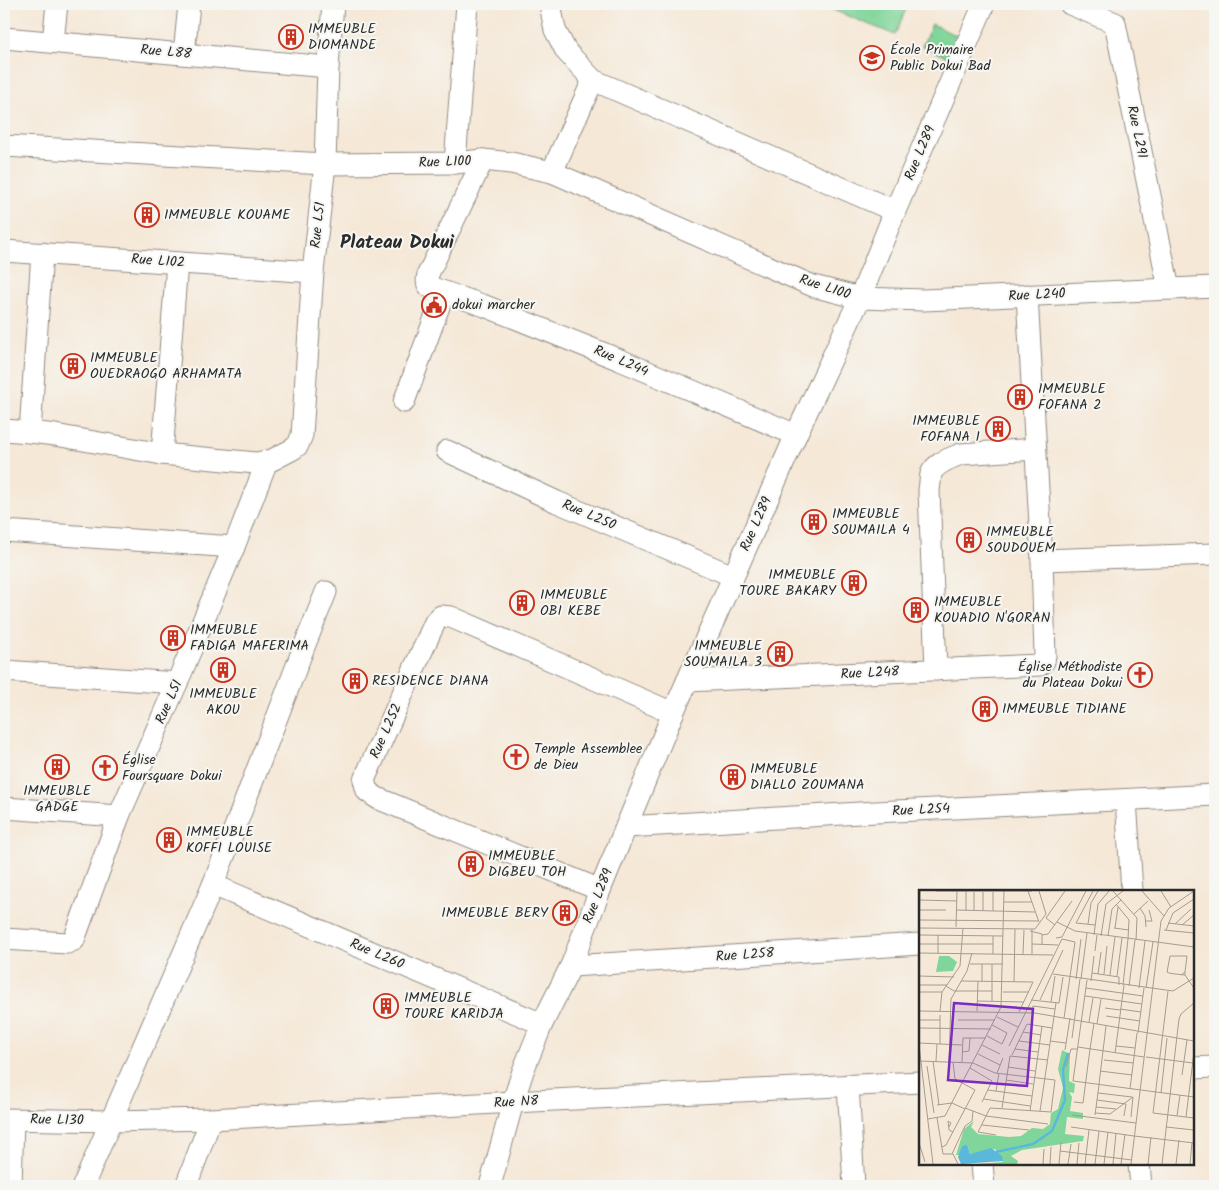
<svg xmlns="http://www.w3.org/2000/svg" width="1219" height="1190" font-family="Kalam,sans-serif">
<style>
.green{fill:#80d69a;stroke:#568062}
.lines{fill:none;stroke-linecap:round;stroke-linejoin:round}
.minor-casing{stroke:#908a81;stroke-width:23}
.minor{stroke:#fff;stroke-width:21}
.labels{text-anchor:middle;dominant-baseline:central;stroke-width:4;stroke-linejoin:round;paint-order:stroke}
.poi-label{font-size:14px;fill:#2b2b2b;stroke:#f6f6f2;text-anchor:start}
.street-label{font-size:14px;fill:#2b2b2b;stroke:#f6f6f2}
.district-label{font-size:19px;font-weight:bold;fill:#2b2b2b;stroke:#f6f6f2}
.inset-river{fill:none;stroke:#5cb8da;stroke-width:2.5}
.inset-road{fill:none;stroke:#a49c92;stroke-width:1}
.view{fill:#7b2cbf;fill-opacity:0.15;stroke:#7b2cbf;stroke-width:2.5}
.inset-edge{fill:none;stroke:#2b2b2b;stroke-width:2.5}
</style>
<rect width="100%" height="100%" fill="#f6f6f2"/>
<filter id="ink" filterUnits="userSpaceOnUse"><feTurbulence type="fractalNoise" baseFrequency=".02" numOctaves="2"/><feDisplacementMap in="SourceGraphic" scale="10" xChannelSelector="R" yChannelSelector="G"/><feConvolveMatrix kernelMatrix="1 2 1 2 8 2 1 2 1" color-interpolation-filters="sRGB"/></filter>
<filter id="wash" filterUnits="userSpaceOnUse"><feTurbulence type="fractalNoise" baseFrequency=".0096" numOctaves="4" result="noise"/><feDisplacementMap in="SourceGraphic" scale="20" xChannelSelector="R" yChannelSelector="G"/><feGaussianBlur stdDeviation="1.12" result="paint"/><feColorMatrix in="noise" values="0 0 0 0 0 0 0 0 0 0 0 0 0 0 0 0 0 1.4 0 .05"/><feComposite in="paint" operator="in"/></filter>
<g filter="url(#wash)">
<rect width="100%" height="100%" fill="#f5e8d7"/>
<g class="green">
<polygon points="818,4 908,4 895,35"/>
<polygon points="932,24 963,39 953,60 922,46"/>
</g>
</g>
<g filter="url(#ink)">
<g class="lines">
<defs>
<g id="minor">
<polyline points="550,4 555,30 566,51 593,80 895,211"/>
<polyline points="1070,4 1115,23 1169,289"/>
<polyline points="4,38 328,67"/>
<polyline points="53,42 57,4"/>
<polyline points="184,54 189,4"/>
<polyline points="4,146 325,164 455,163 483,160 511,163 552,172 813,286 860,298 924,300 1215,287"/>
<path d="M483 160 428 274C427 279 426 284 430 287L485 306 620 360 796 435"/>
<polyline points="455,163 467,4"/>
<polyline points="552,172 593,80"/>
<polyline points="4,251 313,272"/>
<polyline points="404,402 444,293"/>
<polyline points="4,430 30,432 55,435 162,454 256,463 272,460 293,449 298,445 302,435 313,272 325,164 328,67 333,4"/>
<polyline points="30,432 42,253"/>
<polyline points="447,451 557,502 733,576"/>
<polyline points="162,454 177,263"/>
<polyline points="4,531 234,547"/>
<polyline points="1042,560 1215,554"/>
<path d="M936 670 929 490C930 485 930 479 931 474 935 463 951 458 961 454L1035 449"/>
<polyline points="4,671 177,683"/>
<polyline points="687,681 1040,665 1044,661 1045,655 1042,560 1027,295"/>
<polyline points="1126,800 1132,891"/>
<polyline points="4,808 119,816"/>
<polyline points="626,827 876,812 1215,795"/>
<polyline points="213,885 542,1024"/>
<polyline points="600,890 377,798 367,791 364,780 435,622 441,616 451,617 673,713"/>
<polyline points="4,939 67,943 74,940 119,816 177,683 234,547 267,461"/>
<polyline points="571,966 920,944"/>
<polyline points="1193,1068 1215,1067"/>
<polyline points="848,1085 854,1186"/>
<polyline points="4,1119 111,1121 211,1119 513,1102 920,1082"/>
<polyline points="982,1164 984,1186"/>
<polyline points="1139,1164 1141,1186"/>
<polyline points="11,1186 13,1120"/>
<polyline points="83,1186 213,885 302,652 326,592"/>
<polyline points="186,1186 211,1119"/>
<polyline points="490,1186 513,1102 523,1071 542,1024 571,966 600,890 673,713 796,435 860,298 895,211 984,4"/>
</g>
</defs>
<use href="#minor" class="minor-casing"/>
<use href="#minor" class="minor"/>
</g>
</g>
<defs>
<symbol id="building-ring" viewBox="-11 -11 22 22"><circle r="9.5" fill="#f6f6f2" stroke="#c8321e" stroke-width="1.5"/><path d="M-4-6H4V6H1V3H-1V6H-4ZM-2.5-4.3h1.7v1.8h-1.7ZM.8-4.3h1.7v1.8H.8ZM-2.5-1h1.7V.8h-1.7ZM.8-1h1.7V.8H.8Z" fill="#c8321e"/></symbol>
<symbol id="school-ring" viewBox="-11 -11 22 22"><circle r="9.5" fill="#f6f6f2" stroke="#c8321e" stroke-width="1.5"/><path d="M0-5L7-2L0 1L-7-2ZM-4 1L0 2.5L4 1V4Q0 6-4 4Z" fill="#c8321e"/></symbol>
<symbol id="civic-ring" viewBox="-11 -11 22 22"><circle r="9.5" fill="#f6f6f2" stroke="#c8321e" stroke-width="1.5"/><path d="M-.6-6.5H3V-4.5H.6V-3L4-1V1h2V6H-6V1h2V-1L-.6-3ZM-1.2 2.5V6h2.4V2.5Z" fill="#c8321e"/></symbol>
<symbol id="church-ring" viewBox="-11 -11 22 22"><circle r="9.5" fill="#f6f6f2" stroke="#c8321e" stroke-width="1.5"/><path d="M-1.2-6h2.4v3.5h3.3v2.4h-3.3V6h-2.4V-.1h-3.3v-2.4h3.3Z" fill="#c8321e"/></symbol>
</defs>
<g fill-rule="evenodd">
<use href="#building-ring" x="277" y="23" width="28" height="28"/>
<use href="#school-ring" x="858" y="44" width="28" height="28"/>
<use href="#building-ring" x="133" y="201" width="28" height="28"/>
<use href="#civic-ring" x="420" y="291" width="28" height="28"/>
<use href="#building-ring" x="59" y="352" width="28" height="28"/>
<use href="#building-ring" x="1006" y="383" width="28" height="28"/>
<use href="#building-ring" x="984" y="415" width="28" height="28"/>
<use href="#building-ring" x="800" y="508" width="28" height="28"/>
<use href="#building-ring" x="955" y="526" width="28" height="28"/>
<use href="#building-ring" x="840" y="569" width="28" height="28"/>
<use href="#building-ring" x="508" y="589" width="28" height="28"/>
<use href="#building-ring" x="902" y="596" width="28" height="28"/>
<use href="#building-ring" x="159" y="624" width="28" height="28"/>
<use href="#building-ring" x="766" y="640" width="28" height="28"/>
<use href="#building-ring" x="209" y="656" width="28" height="28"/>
<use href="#church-ring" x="1126" y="661" width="28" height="28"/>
<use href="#building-ring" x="341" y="667" width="28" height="28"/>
<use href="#building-ring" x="971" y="695" width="28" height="28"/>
<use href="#church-ring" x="502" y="743" width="28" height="28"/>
<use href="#building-ring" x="43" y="753" width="28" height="28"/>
<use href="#church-ring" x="91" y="754" width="28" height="28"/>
<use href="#building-ring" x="719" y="763" width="28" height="28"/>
<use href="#building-ring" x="155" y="826" width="28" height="28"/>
<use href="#building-ring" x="457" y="850" width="28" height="28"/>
<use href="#building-ring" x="551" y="899" width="28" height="28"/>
<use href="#building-ring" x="372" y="992" width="28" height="28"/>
</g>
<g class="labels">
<g class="poi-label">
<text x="308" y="29">IMMEUBLE<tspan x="308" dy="16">DIOMANDE</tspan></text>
<text x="890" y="50">École Primaire<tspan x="890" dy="16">Public Dokui Bad</tspan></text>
<text x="164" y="215">IMMEUBLE KOUAME</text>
<text x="452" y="305">dokui marcher</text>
<text x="90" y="358">IMMEUBLE<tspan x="90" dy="16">OUEDRAOGO ARHAMATA</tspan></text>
<text x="1038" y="389">IMMEUBLE<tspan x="1038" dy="16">FOFANA 2</tspan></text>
<text x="980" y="421" text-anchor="end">IMMEUBLE<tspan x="980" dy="16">FOFANA 1</tspan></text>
<text x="832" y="514">IMMEUBLE<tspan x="832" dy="16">SOUMAILA 4</tspan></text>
<text x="986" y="532">IMMEUBLE<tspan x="986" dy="16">SOUDOUEM</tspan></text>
<text x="836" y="575" text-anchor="end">IMMEUBLE<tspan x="836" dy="16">TOURE BAKARY</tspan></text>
<text x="540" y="595">IMMEUBLE<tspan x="540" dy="16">OBI KEBE</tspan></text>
<text x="934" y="602">IMMEUBLE<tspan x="934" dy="16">KOUADIO N'GORAN</tspan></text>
<text x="190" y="630">IMMEUBLE<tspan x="190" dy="16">FADIGA MAFERIMA</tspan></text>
<text x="762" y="646" text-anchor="end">IMMEUBLE<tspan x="762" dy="16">SOUMAILA 3</tspan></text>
<text x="1122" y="667" text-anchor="end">Église Méthodiste<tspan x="1122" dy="16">du Plateau Dokui</tspan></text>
<text x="372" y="681">RESIDENCE DIANA</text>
<text x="223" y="694" text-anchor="middle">IMMEUBLE<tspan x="223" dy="16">AKOU</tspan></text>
<text x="1002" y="709">IMMEUBLE TIDIANE</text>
<text x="534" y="749">Temple Assemblee<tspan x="534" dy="16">de Dieu</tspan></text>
<text x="122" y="760">Église<tspan x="122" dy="16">Foursquare Dokui</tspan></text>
<text x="750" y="769">IMMEUBLE<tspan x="750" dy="16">DIALLO ZOUMANA</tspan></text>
<text x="57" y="791" text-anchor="middle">IMMEUBLE<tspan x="57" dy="16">GADGE</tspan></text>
<text x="186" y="832">IMMEUBLE<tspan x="186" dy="16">KOFFI LOUISE</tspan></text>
<text x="488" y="856">IMMEUBLE<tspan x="488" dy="16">DIGBEU TOH</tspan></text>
<text x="548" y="913" text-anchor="end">IMMEUBLE BERY</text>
<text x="404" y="998">IMMEUBLE<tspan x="404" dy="16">TOURE KARIDJA</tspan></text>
</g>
<g class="street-label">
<text transform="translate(166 52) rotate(5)">Rue L88</text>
<text transform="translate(1137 132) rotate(78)">Rue L291</text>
<text transform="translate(920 153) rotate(-67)">Rue L289</text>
<text transform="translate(445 162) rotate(-2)">Rue L100</text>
<text transform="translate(318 225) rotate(-84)">Rue L51</text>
<text transform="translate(158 261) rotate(4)">Rue L102</text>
<text transform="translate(825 287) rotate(18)">Rue L100</text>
<text transform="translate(1037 295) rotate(-3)">Rue L240</text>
<text transform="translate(621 361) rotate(23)">Rue L244</text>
<text transform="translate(589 515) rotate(23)">Rue L250</text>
<text transform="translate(756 524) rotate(-66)">Rue L289</text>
<text transform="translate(870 673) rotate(-3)">Rue L248</text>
<text transform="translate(169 702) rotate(-66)">Rue L51</text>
<text transform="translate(386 731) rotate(-66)">Rue L252</text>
<text transform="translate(921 810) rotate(-3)">Rue L254</text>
<text transform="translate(598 896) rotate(-68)">Rue L289</text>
<text transform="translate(377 954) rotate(23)">Rue L260</text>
<text transform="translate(745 955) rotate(-4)">Rue L258</text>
<text transform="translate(516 1102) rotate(-3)">Rue N8</text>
<text transform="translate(57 1120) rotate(1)">Rue L130</text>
</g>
<g class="district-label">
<text x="397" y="243">Plateau Dokui</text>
</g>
</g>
<g transform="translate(919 890)">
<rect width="275" height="275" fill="#f5e8d7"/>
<path d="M143 160 151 164 150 191 156 194 155 203 150 202 153 207 151 221 164 223V229L148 227 146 244 165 246 164 251 103 260 92 266 99 271 98 274H58L84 272 76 259 51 264 48 254 43 256 41 265H37L45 239 55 231 52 237 59 244 90 247 102 246 113 238 124 239 131 234 132 223 139 219 144 198 139 179Z" fill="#80d69a"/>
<path d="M20 66H30L38 72 34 81 17 82Z" fill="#80d69a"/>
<path d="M48 254 51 264 72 258 83 266 84 271 42 274 39 267 43 256Z" fill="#5cb8da"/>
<path class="inset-river" d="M77 262 114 254 133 241 146 210 144 180 149 163"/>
<path class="inset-road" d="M17 1H113M109 1 120 32M174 1 157 33 176 35M194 1 218 28 217 50M223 1 245 26M242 1 252 17M0 10 38 11M85 12H113M197 14 210 30 209 49M221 18 226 26 227 37M1 20H27M37 20 116 22M47 21V1M55 21V2M64 21V2M74 21V2M215 24 229 11M0 30 119 31M227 31H233L230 20M138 32 156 41 275 57M249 33 275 36M169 34 172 13 179 1M256 34 272 19M136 35 127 28 146 1M263 35 275 25M37 37 38 1M0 38 116 39 127 24 120 1M195 38 210 40M196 38 199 17M245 40 275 43M247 40 254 23 275 9M111 41 123 44V54M0 45 84 46M123 45 129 44 153 11M175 45 179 14 190 1M74 46V64M182 46 187 14 204 1M189 46 193 19 202 10M137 48 143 47 167 1M0 52 1 1M0 54H74M113 54 139 55M176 61 178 45M0 63 134 65M19 63V45M104 64 105 40M113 64V39M51 74H84M63 74V91M73 74V111M173 83 200 87V95M134 84 254 101 275 88M179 84 182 62M185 84 188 56M191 85 196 47M262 85 266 82V85L256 84 250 83 248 82 251 66H268L266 82M266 85 275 98M0 86 35 87M198 86 203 48M157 89 162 49M162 89 168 43M168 90 154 191 275 207M42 91 114 92 100 122M172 91 175 66M95 92 96 39M0 95H28M204 95 209 49M27 96 35 101H73M210 96 216 50M167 98 224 106M220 98 226 51M227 98 234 52M249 101 234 223 275 228M0 102H23M84 102H110M166 106 223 114M112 110 140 113 144 87M121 110 144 60M58 111 105 112M132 112 136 86M186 118 201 120M201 119 222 122M0 121 116 123 275 151M21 121 23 102 41 76 44 38M58 121 59 91M113 123 114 116 136 119M187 126 221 131M78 127 99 137M0 130H21M39 130H76M170 132 174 108M178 134 182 109M0 138 72 139M104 142 122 145M219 143 225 98M68 146 83 154 88 143 73 135M153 148 161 89M100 151 131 155M131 151 147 153M0 153 43 155M21 154V125M0 155 14 274M63 155 81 164M90 156 143 49 156 52 145 128M197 156 205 95M159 157 225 167M96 159 119 162M171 159 175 133M146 160 151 128M43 162 50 161 51 148M196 163 197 156 216 158M59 164 81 175M93 165 108 134 133 138M227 167 274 173M185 170 214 173M0 171 54 173 76 183 136 190 132 222 71 218 59 242 77 245M14 171 20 215M17 171 18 154M30 172 32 109 48 81 53 63M43 172 44 148H67M8 176 15 223M89 177 116 181M147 177 152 159H158M51 178 73 191 63 212M181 181 213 185M78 183 84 168M263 185 268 150M87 190 114 194M180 194 187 136M211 199 218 143M69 200 113 206M77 201 80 183M179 203 213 207M242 203 248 148M65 209 111 216M178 210 207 214 205 226M155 212 164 213 171 159M18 215 33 213 46 219M177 217 197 219M46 218 67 226 129 234M83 218 91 166 129 170M111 221 123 136M121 221 137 113M176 223 191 224 214 207M153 225 217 233M176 225 180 195M258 226 261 205M212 227 214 207M267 227 275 162M18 228 24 264H34L39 274M9 229 26 226 82 117 85 1M63 235 110 240M30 237 32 233 29 231 30 240 34 242M152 237 215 246M247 237 275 240M215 246 275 253M0 253 6 272M23 257 27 255 56 200 36 189 34 172M141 261 213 270M33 264 46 236 53 231 54 221M124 274 125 259M131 274 132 257M140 274 142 252M149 274 152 254M158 274 160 253M166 274 170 240M176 274 180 241M185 274 189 242M194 274 197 243M202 274 206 244M212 274 242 31 250 18 275 1M229 274 232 247M243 274 260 129 262 124 275 113M257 274 260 250M271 274 273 252"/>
<path class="view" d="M35 113 114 119 108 196 29 190Z"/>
<rect width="275" height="275" class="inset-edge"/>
</g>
<rect width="1219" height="1190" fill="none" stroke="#f6f6f2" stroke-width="20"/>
</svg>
